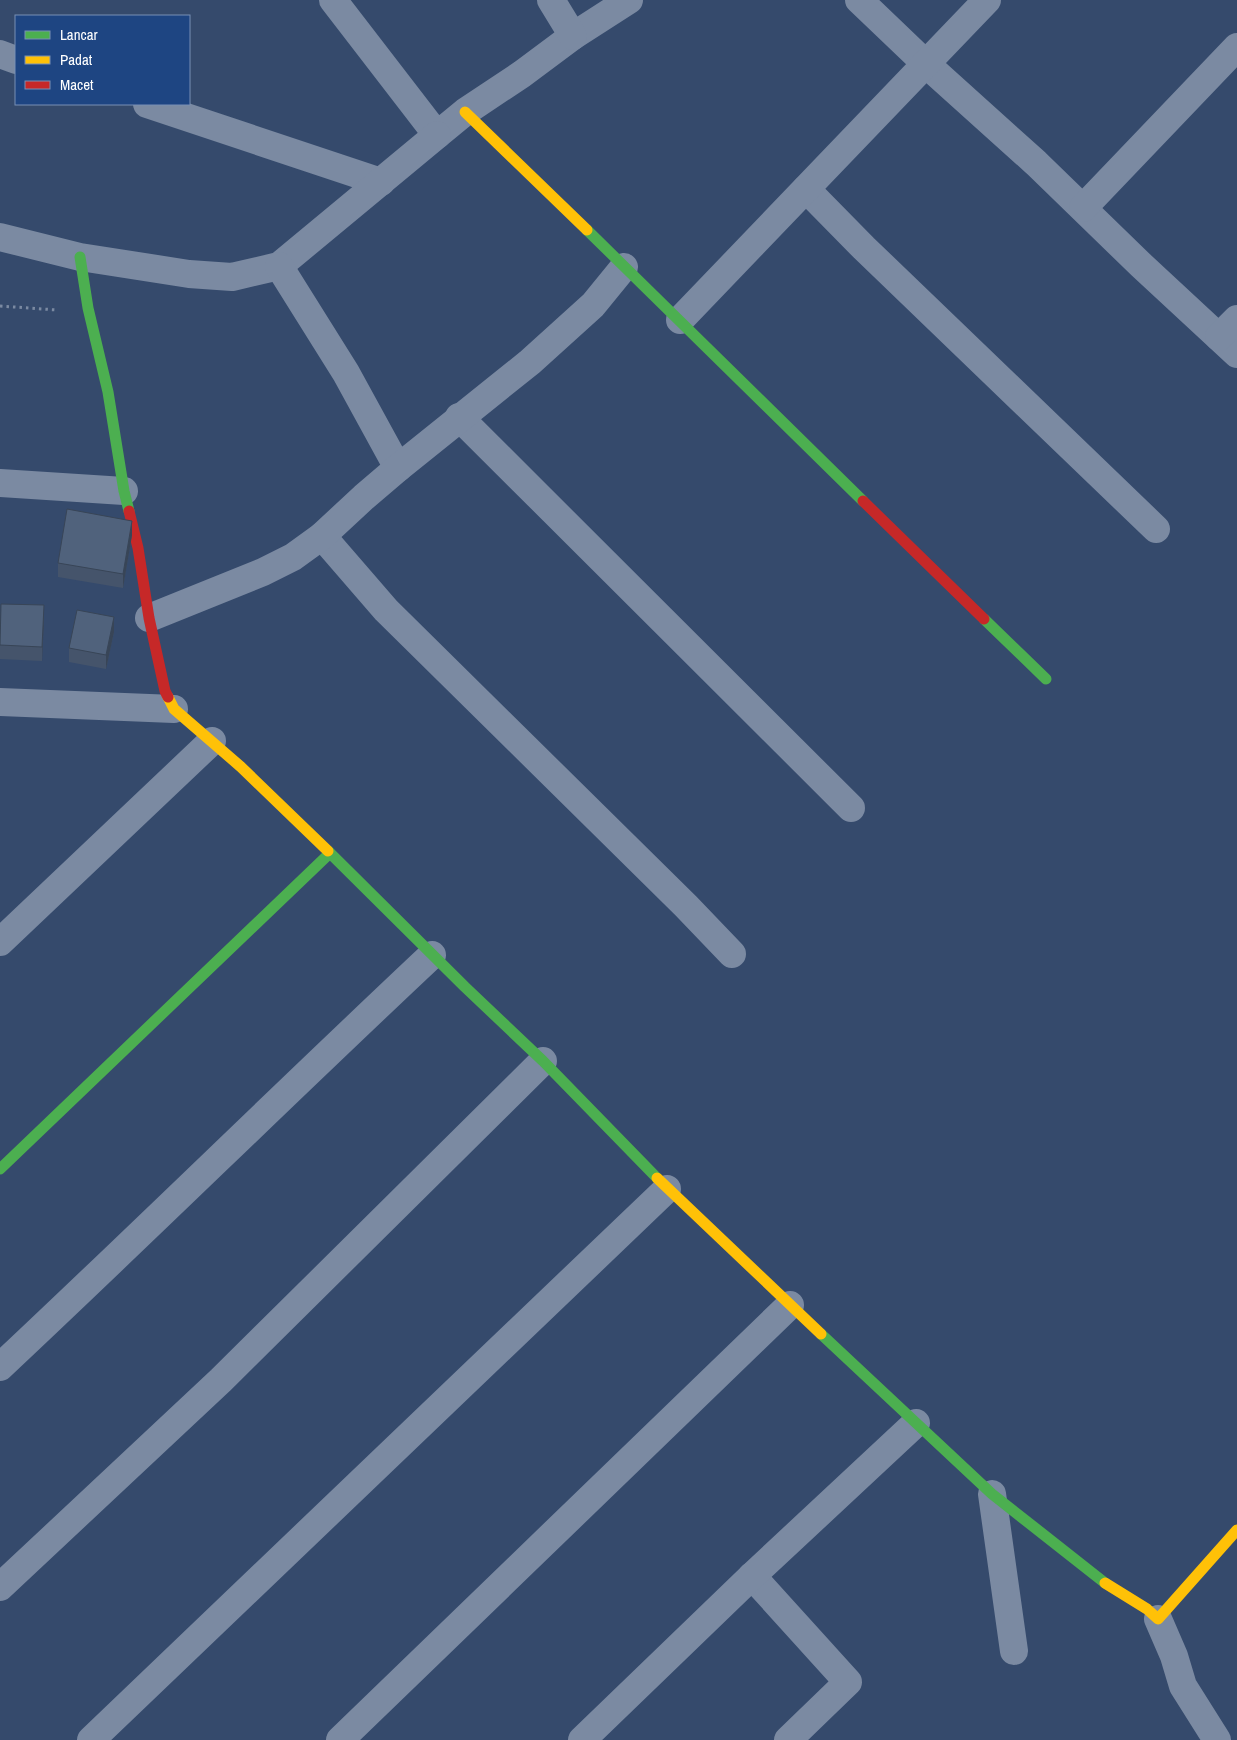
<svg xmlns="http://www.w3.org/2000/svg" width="1237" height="1740" font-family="'Archivo Narrow',sans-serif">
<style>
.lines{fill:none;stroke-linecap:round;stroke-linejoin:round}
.path{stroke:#7b8aa2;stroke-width:3;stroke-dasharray:2.5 4;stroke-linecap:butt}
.street{stroke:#7b8aa2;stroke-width:28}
.fast{stroke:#4caf50;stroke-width:11}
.slow{stroke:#ffc107;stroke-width:11}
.jam{stroke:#c62828;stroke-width:11}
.wall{fill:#45546b}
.shaded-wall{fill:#384557}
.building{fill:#50627c;stroke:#384557}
</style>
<rect width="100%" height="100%" fill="#354a6c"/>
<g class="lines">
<polyline class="path" points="0,306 57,310"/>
<g class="street">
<polyline points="333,0 437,135 465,112 522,74 573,36 629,0"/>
<polyline points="551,0 573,36"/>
<polyline points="859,0 926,64 1036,163 1141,265 1237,354"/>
<polyline points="0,54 16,60"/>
<polyline points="147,104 381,182"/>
<polyline points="806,189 864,248 1156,529"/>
<polyline points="1083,208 1237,47"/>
<polyline points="0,237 80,257 189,274 232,277 279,266 437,135"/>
<polyline points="279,266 346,373 398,468"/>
<polyline points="680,320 987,0"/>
<polyline points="1219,337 1237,319"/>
<polyline points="459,417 851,808"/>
<polyline points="0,483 124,491"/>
<polyline points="322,536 386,610 686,906 732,954"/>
<polyline points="149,618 263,572 293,557 322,536 364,497 398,468 530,362 593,305 624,267"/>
<polyline points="0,702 174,709"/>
<polyline points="0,942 212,741"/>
<path d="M0 1367C145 1231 287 1091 432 955"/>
<polyline points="992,1494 1014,1651"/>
<polyline points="752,1576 848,1682 788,1740"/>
<polyline points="0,1587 221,1380 543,1061"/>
<polyline points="1158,1619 1174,1656 1183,1686 1217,1740"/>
<polyline points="91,1740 667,1189"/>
<polyline points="340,1740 790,1305"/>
<polyline points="582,1740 752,1576 916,1423"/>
</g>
<g class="fast">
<polyline points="587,230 863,501"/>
<polyline points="80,257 88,308 108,392 124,491 129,511"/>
<polyline points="984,619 1046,679"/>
<polyline points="330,853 465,987 543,1061 657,1178"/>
<polyline points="0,1169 330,853 328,851"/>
<polyline points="821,1334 992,1494 1105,1583"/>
</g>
<g class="slow">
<polyline points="465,112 587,230"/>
<polyline points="168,697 174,709 241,767 328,851"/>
<polyline points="657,1178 821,1334"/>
<polyline points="1105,1583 1147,1609 1158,1619 1237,1530"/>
</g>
<g class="jam">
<polyline points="863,501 984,619"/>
<polyline points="129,511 138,548 149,618 165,691 168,697"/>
</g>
</g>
<g class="wall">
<polygon points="132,535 123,588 58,577 58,563"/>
<polygon points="44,619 42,661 0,659 0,634"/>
<polygon points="114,632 106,669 69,662 69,648"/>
</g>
<g class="shaded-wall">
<polygon points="132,521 132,535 123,588 123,574"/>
<polygon points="44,605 44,619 42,661 42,647"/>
<polygon points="114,617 114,632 106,669 106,655"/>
</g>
<g class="building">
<polygon points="67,509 132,521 123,574 58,563"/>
<polygon points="1,604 44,605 42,647 0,645"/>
<polygon points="77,610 114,617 106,655 69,648"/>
</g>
<rect x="15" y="15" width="175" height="90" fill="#1e4582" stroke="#788fb4"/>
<rect x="25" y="31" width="25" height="8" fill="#4caf50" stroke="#788fb4"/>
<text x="60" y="40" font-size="15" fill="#ffffff">Lancar</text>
<rect x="25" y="56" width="25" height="8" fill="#ffc107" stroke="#788fb4"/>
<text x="60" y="65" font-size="15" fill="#ffffff">Padat</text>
<rect x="25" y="81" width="25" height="8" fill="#c62828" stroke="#788fb4"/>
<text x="60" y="90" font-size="15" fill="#ffffff">Macet</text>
</svg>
